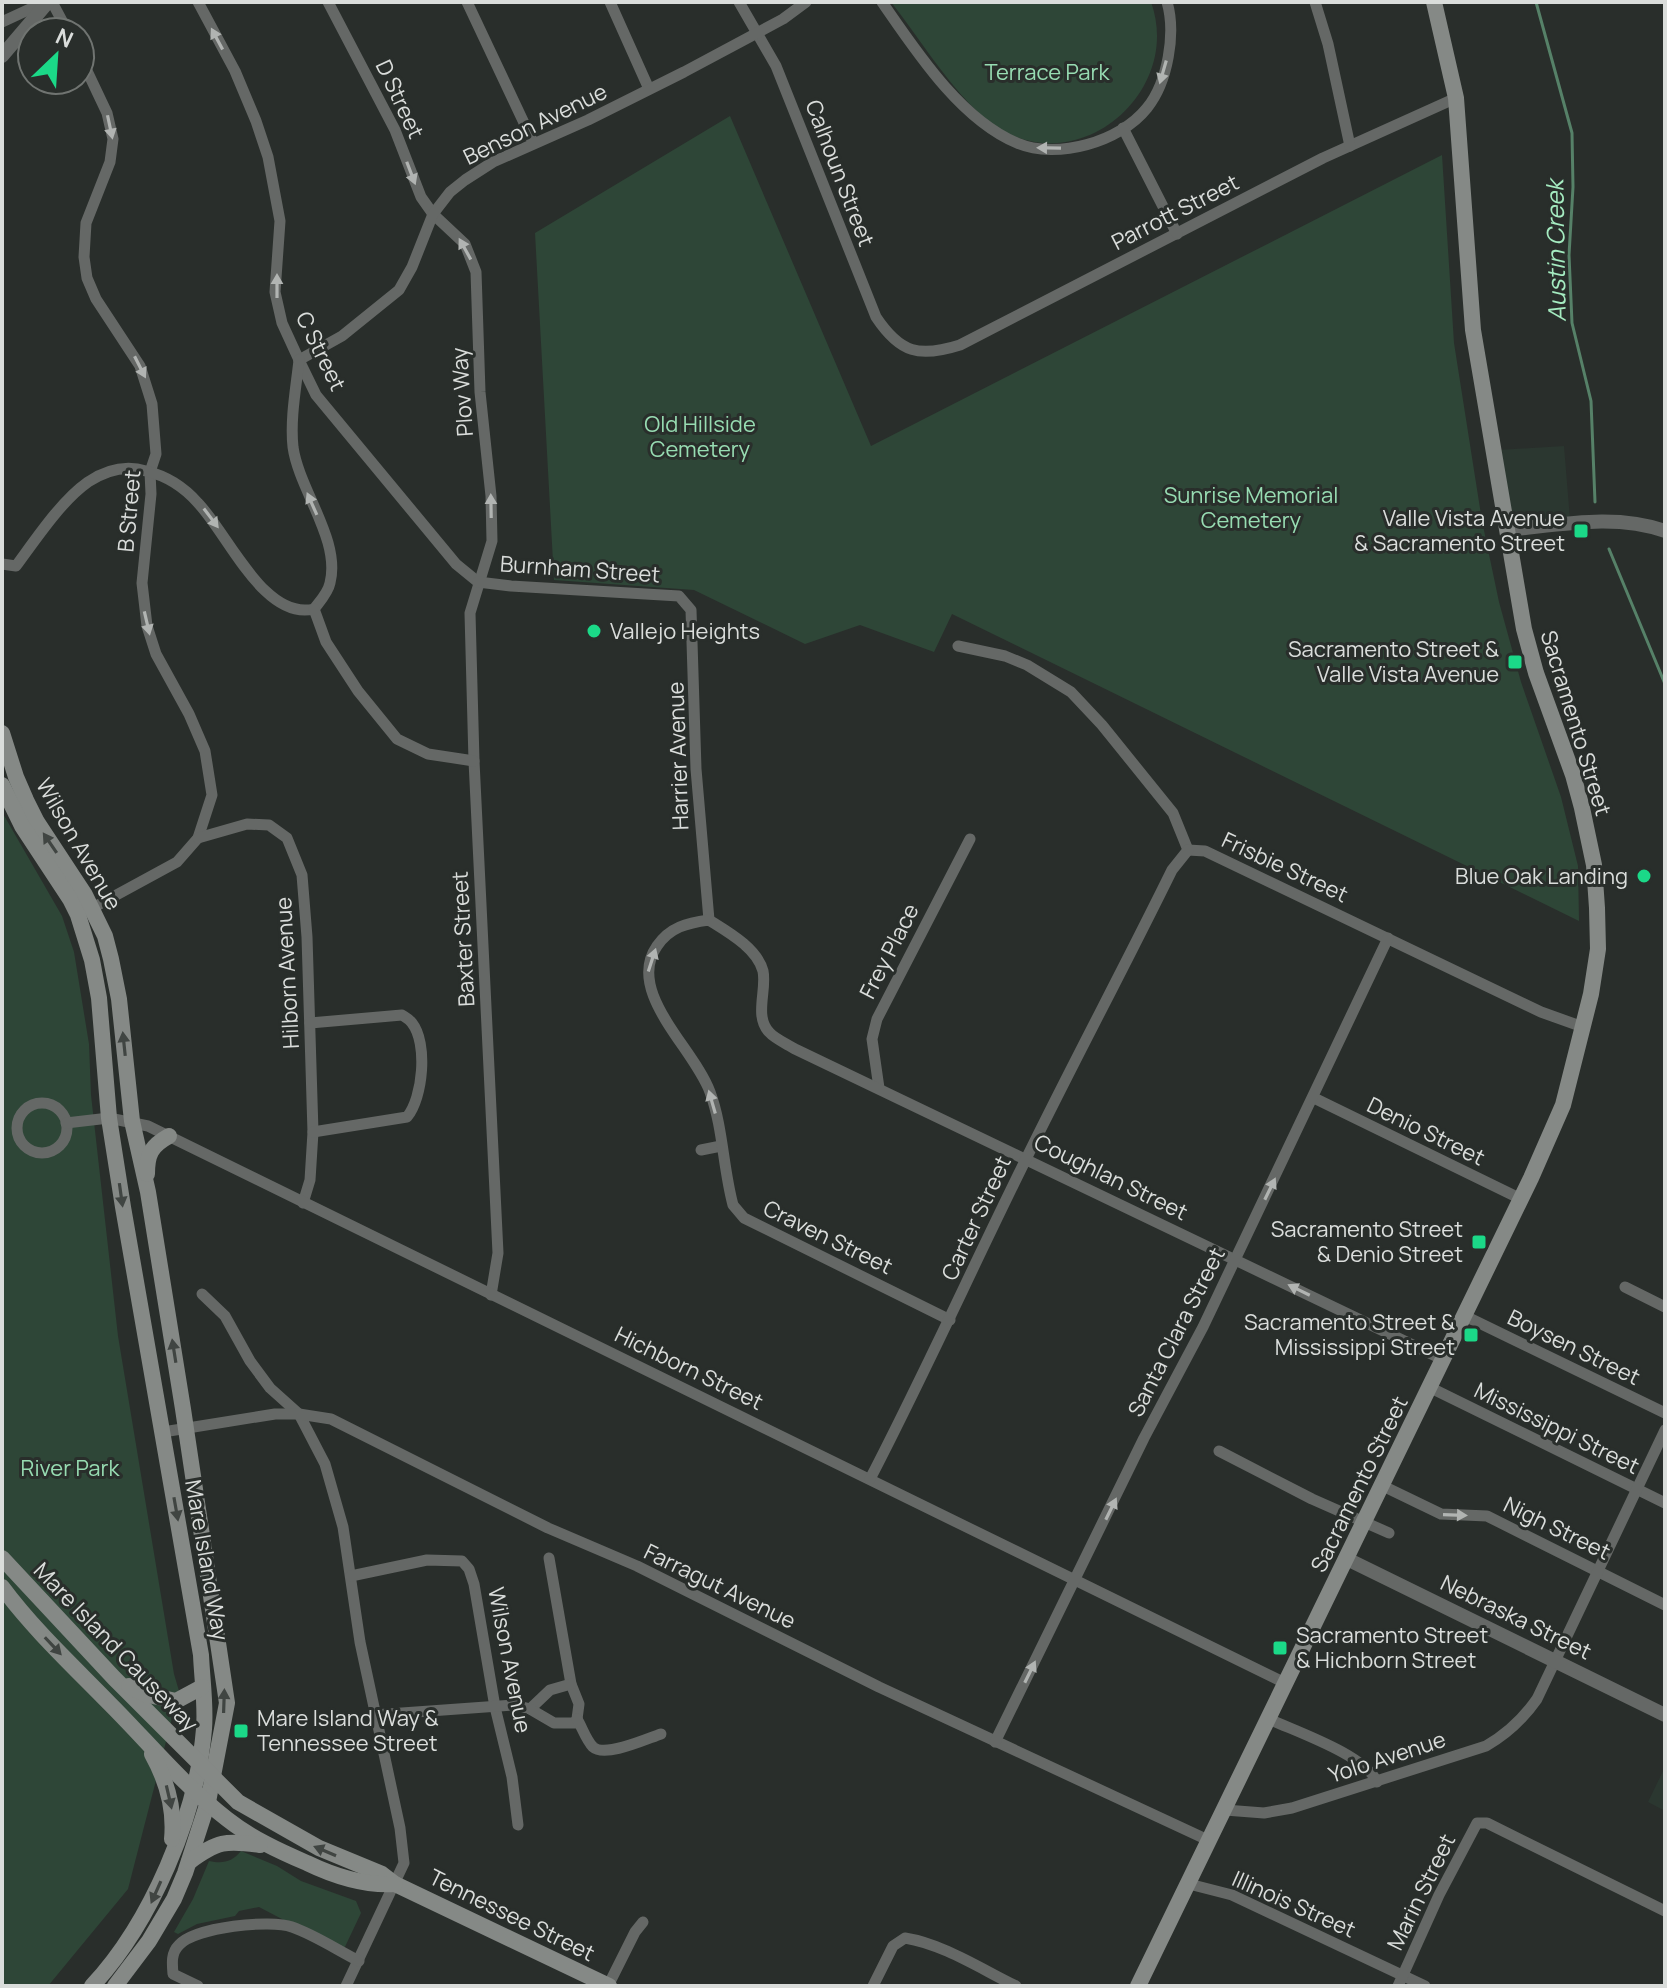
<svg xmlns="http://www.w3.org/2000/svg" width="1667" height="1988" font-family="Manrope,sans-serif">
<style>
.built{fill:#2b3730}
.green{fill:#2e4637}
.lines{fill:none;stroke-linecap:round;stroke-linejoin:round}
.stream{stroke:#568168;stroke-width:3}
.minor{stroke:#656866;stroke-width:11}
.tertiary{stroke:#656866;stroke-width:14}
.secondary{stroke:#858986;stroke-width:16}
.oneway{fill:#b1b4b2}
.oneway2{fill:#404542}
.poi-dot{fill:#1bd988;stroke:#292e2b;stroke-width:3}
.labels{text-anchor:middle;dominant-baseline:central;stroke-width:6;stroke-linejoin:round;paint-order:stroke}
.park-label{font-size:22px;fill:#97dcb2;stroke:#292e2b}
.street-label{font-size:22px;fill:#dadddb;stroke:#292e2b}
.poi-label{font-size:22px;fill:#dadddb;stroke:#292e2b;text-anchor:end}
.water-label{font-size:24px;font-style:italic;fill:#a5ecc1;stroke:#292e2b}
</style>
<rect width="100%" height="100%" fill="#292e2b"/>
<g class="built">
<polygon points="1564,446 1570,519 1509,523 1498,450"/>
<polygon points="1665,1767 1665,1811 1648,1802"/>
</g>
<g class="green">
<path d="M891 2H1151C1183 91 1081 180 998 128 958 102 921 40 891 2Z"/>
<polygon points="730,116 871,446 1442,155 1454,343 1482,521 1499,602 1521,682 1561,797 1578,866 1579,921 952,614 934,652 860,625 805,644 694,590 554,580 535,233"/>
<polygon points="2,812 62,916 74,952 89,1044 91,1095 118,1336 174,1674 179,1691 128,1889 48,1986 2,1986"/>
<path d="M241 1851 277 1866 301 1881 356 1901 361 1913 343 1951 259 1907 239 1911 235 1916 197 1924 178 1934 174 1932 193 1899 209 1861C223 1864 232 1862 241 1851Z"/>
</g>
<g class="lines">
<g class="stream">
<polyline points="1536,2 1572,133 1573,187 1569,255 1572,323 1591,401 1595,502"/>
<polyline points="1609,549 1665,684"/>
</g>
<g class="minor">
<polyline points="52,2 68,32"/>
<polyline points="198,2 235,71 256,121 268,157 280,221 275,292 282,323 299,360 316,395 456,564 478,582"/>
<polyline points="328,2 395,130 421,197 433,214 465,244 476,272 480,392 491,496 492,541 470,613 474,761 498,1253 491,1295"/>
<polyline points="467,2 533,142"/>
<polyline points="610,2 649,89"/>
<path d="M739 2 776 66 876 317C900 353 919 358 960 345L1323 158 1456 98"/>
<path d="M882 2C916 51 960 119 1017 143 1057 160 1120 142 1147 108 1168 82 1176 33 1167 2"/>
<polyline points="1315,2 1328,44 1350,146"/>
<polyline points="2,22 45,2"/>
<polyline points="80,56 107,113 113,139 110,162 86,223 84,257 87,278 96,299 140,366 152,404 156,454 150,472 151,494 142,583 147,626 156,654 189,714 205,751 212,795 198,838 177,862 87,911"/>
<polyline points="1123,128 1177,234"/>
<polyline points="299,360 342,336 399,290 412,267 433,214 450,192 465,180 493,162 588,120 684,72 783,19 806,2"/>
<path d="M2 564 16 566C36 539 61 501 88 482 106 470 126 465 146 471 167 476 184 487 198 503 228 534 264 621 314 609 320 601 328 593 330 583 341 540 299 490 293 447 290 419 296 388 299 360"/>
<polyline points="478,582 511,586 679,596 691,610 696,769 709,920"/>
<polyline points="314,609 326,642 358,691 397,739 428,754 474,761"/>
<polyline points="958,646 1005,656 1027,665 1071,692 1102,725 1173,813 1188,850"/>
<polyline points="198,838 247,824 269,825 287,838 302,875 307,937 313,1132 310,1180 303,1203"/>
<polyline points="1188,850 1205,851 1541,1012 1583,1027"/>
<path d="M310 1023 402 1015C405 1017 409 1019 412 1023 428 1043 423 1098 407 1117L313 1132"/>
<polyline points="879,1088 872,1039 877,1019 970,839"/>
<polyline points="1314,1098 1521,1199"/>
<circle cx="42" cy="1128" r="25"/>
<polyline points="66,1123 109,1118 148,1126 1287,1684"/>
<polyline points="701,1150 721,1146"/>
<polyline points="1625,1287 1665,1307"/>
<polyline points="202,1294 225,1316 250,1361 270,1388 299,1414 325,1464 343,1527 360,1642 400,1828 404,1863 346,1986"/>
<polyline points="1465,1316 1665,1413"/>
<path d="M950 1320 744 1218 733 1205C723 1168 723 1127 710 1092 694 1048 625 992 657 946 670 927 687 923 709 920 728 932 757 948 763 971 767 990 754 1016 769 1032 775 1039 787 1044 795 1049L1444 1360"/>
<polyline points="1431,1388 1665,1503"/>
<polyline points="163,1432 275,1414 299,1414 331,1419 548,1528 637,1566 879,1687 1210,1841"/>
<polyline points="1219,1451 1312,1499 1389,1533"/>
<path d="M870 1479C925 1373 974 1264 1027 1157 1074 1061 1125 966 1172 870L1188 850"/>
<polyline points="1383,1486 1441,1514 1487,1516 1665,1605"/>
<polyline points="549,1558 571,1684 579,1704 577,1719"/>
<polyline points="351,1576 427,1560 462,1561 469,1569 474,1584 495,1707 512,1777 518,1825"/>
<polyline points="530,1709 550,1690 571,1684"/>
<polyline points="374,1715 515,1705 530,1709 554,1723 575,1723 577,1719"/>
<path d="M577 1719C582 1727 586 1740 593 1747 605 1758 646 1739 661 1734"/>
<path d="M1269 1719C1297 1732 1365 1755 1377 1782"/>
<polyline points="995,1742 1144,1438 1203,1327 1388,938"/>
<path d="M1225 1810 1264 1813 1292 1808 1486 1746C1507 1734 1523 1719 1537 1699L1665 1430"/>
<polyline points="1189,1884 1232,1895 1425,1986"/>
<path d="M198 1986 173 1974C172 1963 171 1953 179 1945 195 1927 271 1919 292 1927 315 1935 337 1950 359 1961"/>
<polyline points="608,1986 635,1932 643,1922"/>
<path d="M873 1986 893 1946 905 1938C943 1944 981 1969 1016 1986"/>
<polyline points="1398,1986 1439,1895 1477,1823 1487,1823 1665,1911"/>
</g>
<g class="tertiary">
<polyline points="2,56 48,2"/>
<path d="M1507 530C1559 525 1615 513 1665 531"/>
<polyline points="1347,1559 1665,1715"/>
</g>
<g class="secondary">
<polyline points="2,733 16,777 26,800 37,822 85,895 105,936 111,959 119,999 132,1121 148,1192 183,1409 227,1703 208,1802 185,1873 174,1899 149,1941 115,1986"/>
<path d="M2 785 22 826 70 899 78 915 92 960 99 998 109 1118 123 1207 201 1655C202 1679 206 1705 204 1729 197 1815 151 1923 92 1986"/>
<path d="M147 1174C147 1154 151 1146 169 1136"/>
<polyline points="2,1558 114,1678 238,1802 319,1848 382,1874 395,1884 609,1986"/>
<path d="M2 1587C34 1630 73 1666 110 1704 148 1742 184 1786 227 1819 251 1838 279 1851 307 1863 334 1876 365 1886 395 1884"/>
<polyline points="129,1686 144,1694 176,1701 202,1687"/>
<path d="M152 1754C167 1781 175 1808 172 1839"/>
<path d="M189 1862C217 1841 226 1840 260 1845"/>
<polyline points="1138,1986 1531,1178 1563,1105 1591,994 1598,949 1597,908 1594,865 1582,808 1573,775 1536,673 1524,629 1473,330 1456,98 1434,2"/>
</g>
</g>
<defs><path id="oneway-solid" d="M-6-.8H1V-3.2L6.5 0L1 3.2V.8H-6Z" transform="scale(2)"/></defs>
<g class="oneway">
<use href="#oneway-solid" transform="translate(217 39) rotate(-118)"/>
<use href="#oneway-solid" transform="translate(1163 72) rotate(106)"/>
<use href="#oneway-solid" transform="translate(110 127) rotate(78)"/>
<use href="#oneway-solid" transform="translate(1049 148) rotate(-179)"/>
<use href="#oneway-solid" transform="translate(411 173) rotate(69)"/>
<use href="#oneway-solid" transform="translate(465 249) rotate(-119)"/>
<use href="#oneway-solid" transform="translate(277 286) rotate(-90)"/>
<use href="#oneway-solid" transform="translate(140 367) rotate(63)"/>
<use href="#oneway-solid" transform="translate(312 504) rotate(-114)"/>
<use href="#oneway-solid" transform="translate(491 506) rotate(-91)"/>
<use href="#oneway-solid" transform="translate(211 518) rotate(53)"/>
<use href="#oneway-solid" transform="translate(147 623) rotate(77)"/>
<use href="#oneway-solid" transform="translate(652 960) rotate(-72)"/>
<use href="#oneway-solid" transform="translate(712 1102) rotate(-106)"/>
<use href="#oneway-solid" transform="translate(1270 1189) rotate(-64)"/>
<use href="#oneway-solid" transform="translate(1299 1290) rotate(-154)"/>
<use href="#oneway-solid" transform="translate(1111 1509) rotate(-64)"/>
<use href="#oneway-solid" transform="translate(1455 1515) rotate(2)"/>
<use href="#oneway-solid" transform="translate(1030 1672) rotate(-64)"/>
</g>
<g class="oneway2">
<use href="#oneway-solid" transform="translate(50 843) rotate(-124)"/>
<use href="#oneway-solid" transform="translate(124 1044) rotate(-96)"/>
<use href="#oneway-solid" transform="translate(121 1195) rotate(82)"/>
<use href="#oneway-solid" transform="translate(174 1351) rotate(-99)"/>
<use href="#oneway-solid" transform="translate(176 1509) rotate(80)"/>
<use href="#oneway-solid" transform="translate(53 1646) rotate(47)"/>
<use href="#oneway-solid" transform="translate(224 1701) rotate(-88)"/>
<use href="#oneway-solid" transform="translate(169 1797) rotate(77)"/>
<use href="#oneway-solid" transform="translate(325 1851) rotate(-157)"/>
<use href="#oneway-solid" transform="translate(156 1892) rotate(114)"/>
</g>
<g class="poi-dot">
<rect x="1573" y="523" width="16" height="16" rx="4"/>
<circle cx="594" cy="631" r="8"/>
<rect x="1507" y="654" width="16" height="16" rx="4"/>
<circle cx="1644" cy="876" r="8"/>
<rect x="1471" y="1234" width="16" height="16" rx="4"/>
<rect x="1463" y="1327" width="16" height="16" rx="4"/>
<rect x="1272" y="1640" width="16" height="16" rx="4"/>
<rect x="233" y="1723" width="16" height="16" rx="4"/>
</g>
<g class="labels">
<g class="park-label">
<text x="1047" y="72">Terrace Park</text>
<text x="700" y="424">Old Hillside<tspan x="700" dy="25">Cemetery</tspan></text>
<text x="1251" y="495">Sunrise Memorial<tspan x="1251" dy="25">Cemetery</tspan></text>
<text x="70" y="1468">River Park</text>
</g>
<g class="street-label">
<text transform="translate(400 99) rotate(65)">D Street</text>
<text transform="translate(535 124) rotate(-26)">Benson Avenue</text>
<text transform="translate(840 173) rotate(69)">Calhoun Street</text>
<text transform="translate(1175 212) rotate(-27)">Parrott Street</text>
<text transform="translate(321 351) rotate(64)">C Street</text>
<text transform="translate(462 392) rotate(-94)">Plov Way</text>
<text transform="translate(129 511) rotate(-85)">B Street</text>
<text transform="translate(580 569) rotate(4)">Burnham Street</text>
<text transform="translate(1576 723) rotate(73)">Sacramento Street</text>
<text transform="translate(678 756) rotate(-92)">Harrier Avenue</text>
<text transform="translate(79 844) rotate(60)">Wilson Avenue</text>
<text transform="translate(1285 867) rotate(25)">Frisbie Street</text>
<text transform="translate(463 939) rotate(-93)">Baxter Street</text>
<text transform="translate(889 951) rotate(-63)">Frey Place</text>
<text transform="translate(287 973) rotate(-93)">Hilborn Avenue</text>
<text transform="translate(1426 1131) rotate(26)">Denio Street</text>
<text transform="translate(1111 1177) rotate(26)">Coughlan Street</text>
<text transform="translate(976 1218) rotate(-65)">Carter Street</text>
<text transform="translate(828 1237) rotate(26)">Craven Street</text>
<text transform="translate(1176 1332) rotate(-63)">Santa Clara Street</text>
<text transform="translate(1574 1347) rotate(26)">Boysen Street</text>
<text transform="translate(689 1368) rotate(26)">Hichborn Street</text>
<text transform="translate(1557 1428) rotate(26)">Mississippi Street</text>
<text transform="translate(1359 1484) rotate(-64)">Sacramento Street</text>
<text transform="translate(1557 1528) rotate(26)">Nigh Street</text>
<text transform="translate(207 1560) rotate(80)">Mare Island Way</text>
<text transform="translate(720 1586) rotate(26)">Farragut Avenue</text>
<text transform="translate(1516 1617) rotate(26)">Nebraska Street</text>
<text transform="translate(116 1647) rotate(46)">Mare Island Causeway</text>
<text transform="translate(510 1660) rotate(79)">Wilson Avenue</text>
<text transform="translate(1387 1757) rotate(-18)">Yolo Avenue</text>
<text transform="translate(1421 1892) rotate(-64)">Marin Street</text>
<text transform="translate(1294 1904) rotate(24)">Illinois Street</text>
<text transform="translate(512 1915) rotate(26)">Tennessee Street</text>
</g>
<g class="poi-label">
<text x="1565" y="518">Valle Vista Avenue<tspan x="1565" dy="25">&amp; Sacramento Street</tspan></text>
<text x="610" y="631" text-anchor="start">Vallejo Heights</text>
<text x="1499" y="649">Sacramento Street &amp;<tspan x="1499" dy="25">Valle Vista Avenue</tspan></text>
<text x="1628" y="876">Blue Oak Landing</text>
<text x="1463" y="1229">Sacramento Street<tspan x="1463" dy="25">&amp; Denio Street</tspan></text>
<text x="1455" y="1322">Sacramento Street &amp;<tspan x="1455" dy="25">Mississippi Street</tspan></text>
<text x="1296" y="1635" text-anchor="start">Sacramento Street<tspan x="1296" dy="25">&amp; Hichborn Street</tspan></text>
<text x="257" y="1718" text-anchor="start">Mare Island Way &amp;<tspan x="257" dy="25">Tennessee Street</tspan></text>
</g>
<g class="water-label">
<text transform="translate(1555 251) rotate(-91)">Austin Creek</text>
</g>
</g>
<rect width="1667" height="1988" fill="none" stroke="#dadddb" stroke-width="8"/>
<g transform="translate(56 56) rotate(25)"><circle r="38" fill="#292e2b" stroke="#707471" stroke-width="2"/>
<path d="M0-6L14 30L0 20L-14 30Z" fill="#1bd988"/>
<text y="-12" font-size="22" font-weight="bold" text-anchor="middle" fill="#dadddb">N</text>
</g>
</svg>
